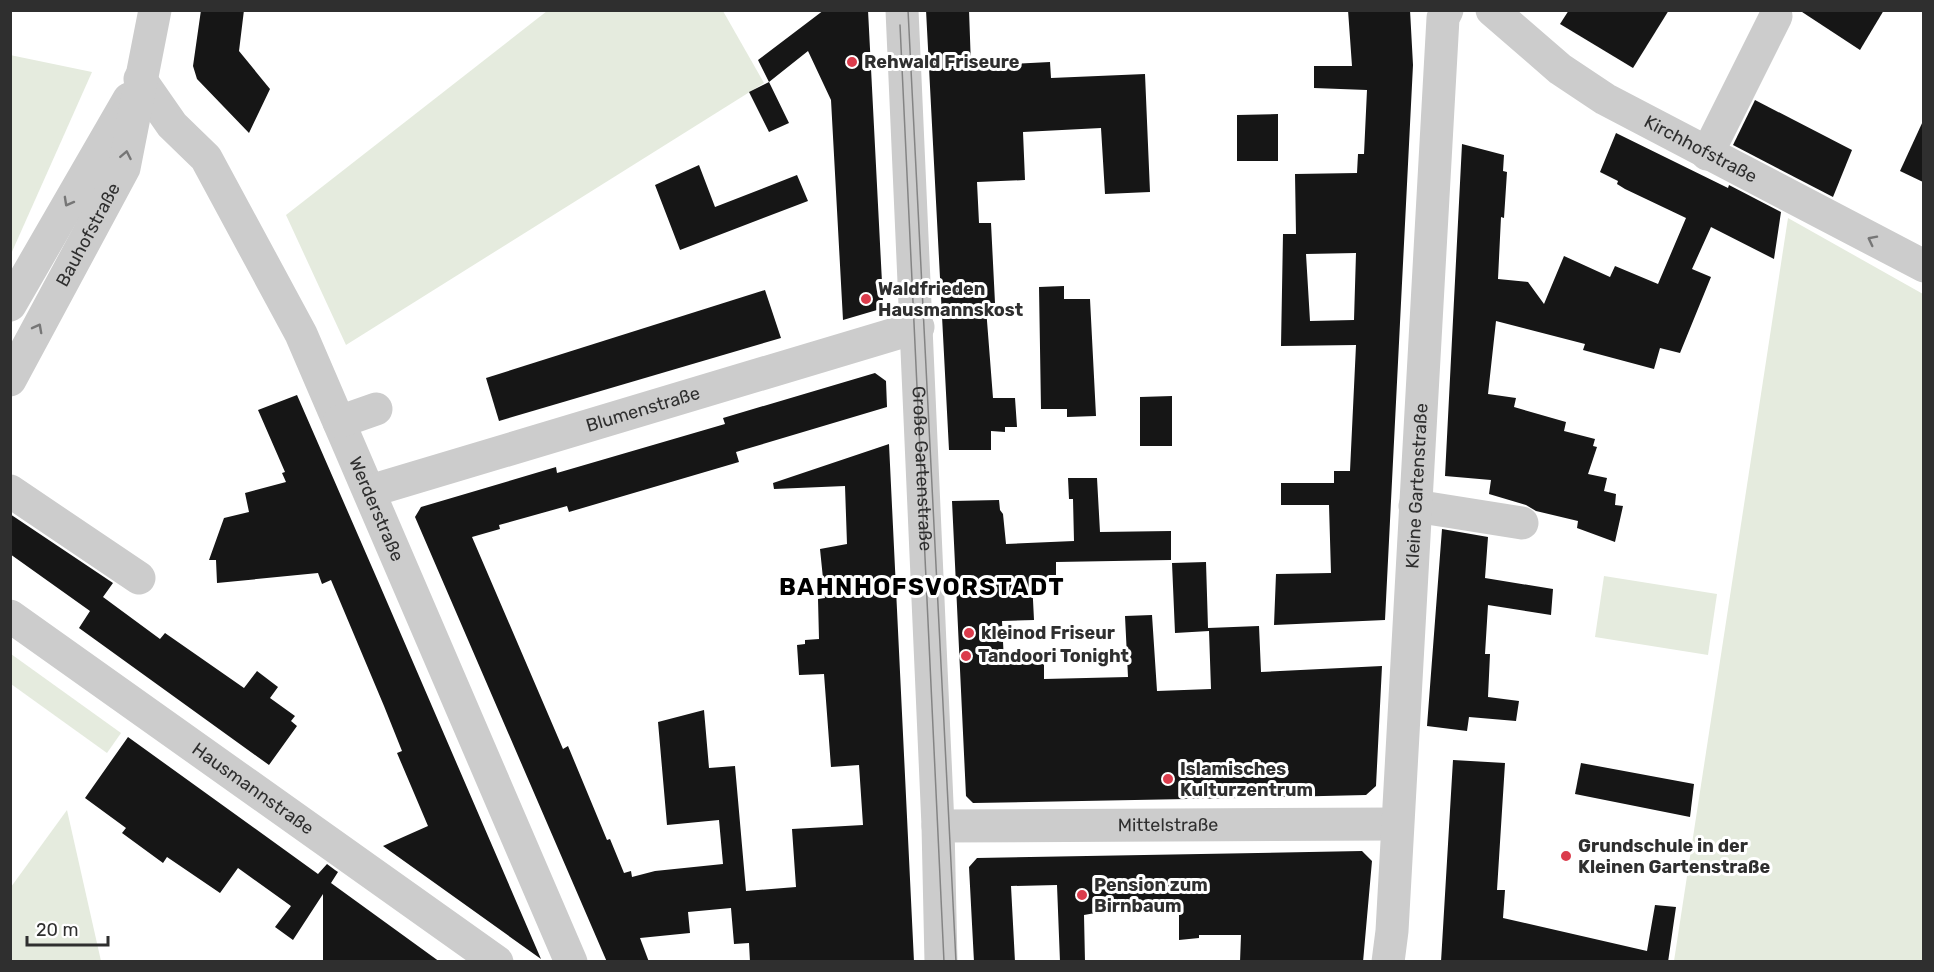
<svg xmlns="http://www.w3.org/2000/svg" width="1934" height="972" font-family="Rubik,sans-serif">
<style>
.green{fill:#e5ebde}
.building{fill:#161616;fill-rule:evenodd}
.lines{fill:none;stroke-linecap:round;stroke-linejoin:round}
.minor{stroke:#ccc;stroke-width:33}
.tram{stroke:#848484;stroke-width:1.5}
.oneway{stroke:#767676}
.poi-dot{fill:#db3c4c;stroke:#fff;stroke-width:2}
.labels{text-anchor:middle;dominant-baseline:central;stroke-width:6;stroke-linejoin:round;paint-order:stroke}
.poi-label{font-size:18px;font-weight:bold;fill:#2f2f2f;stroke:#fff;text-anchor:start}
.street-label{font-size:18px;fill:#2f2f2f;stroke:#fff}
.district-label{font-size:24px;font-weight:bold;letter-spacing:1.5px;fill:#000;stroke:#fff}
</style>
<rect width="100%" height="100%" fill="#fff"/>
<g class="green">
<polygon points="547,11 723,11 764,83 346,345 286,215"/>
<polygon points="10,55 92,72 11,254 10,254"/>
<polygon points="1788,218 1923,294 1923,961 1674,961"/>
<polygon points="1604,576 1717,594 1708,655 1595,637"/>
<polygon points="11,654 121,733 107,753 11,684"/>
<polygon points="67,810 101,961 11,961 11,887"/>
</g>
<g class="building">
<polygon points="201,10 244,10 239,51 270,89 249,133 197,79 193,66"/>
<polygon points="824,10 868,10 883,302 877,310 843,320 831,100 808,51 769,82 789,123 769,132 749,92 769,82 758,60"/>
<polygon points="926,10 969,10 971,66 1050,62 1051,78 1145,74 1150,192 1105,194 1101,128 1023,132 1025,180 977,182 979,223 991,223 995,303 993,303 992,308 986,308 993,398 1015,398 1017,427 1005,427 1005,432 991,431 991,450 949,450"/>
<path d="M1348 10H1410L1413 65 1385 620 1274 625 1276 574 1331 573 1329 505H1281V483H1334V471H1350L1356 345 1281 346 1283 234H1296L1295 174 1357 173 1358 154H1364L1367 90 1314 88V66H1352ZM1356 253 1354 320 1310 321 1306 254Z"/>
<polygon points="1569,10 1669,10 1633,68 1560,24"/>
<polygon points="1799,10 1884,10 1860,50"/>
<polygon points="1755,100 1852,150 1833,197 1733,145"/>
<polygon points="1278,114 1278,161 1237,161 1237,115"/>
<polygon points="1923,121 1923,182 1900,171"/>
<polygon points="1616,133 1728,188 1729,185 1781,212 1774,259 1711,227 1692,269 1711,277 1680,353 1660,348 1654,369 1583,350 1585,344 1496,321 1488,394 1516,398 1514,407 1566,422 1564,431 1595,439 1593,446 1597,447 1588,474 1607,478 1604,491 1616,494 1615,505 1623,506 1615,542 1577,528 1578,521 1536,511 1526,505 1489,494 1491,480 1445,476 1462,144 1504,155 1503,171 1507,172 1504,218 1501,217 1498,279 1528,282 1544,304 1564,256 1610,277 1615,266 1658,284 1686,218 1625,189 1617,184 1618,181 1600,172"/>
<polygon points="699,165 715,207 797,175 808,201 680,250 655,185"/>
<polygon points="1064,286 1064,299 1090,299 1096,416 1067,417 1067,409 1041,409 1039,287"/>
<polygon points="765,290 781,338 499,421 486,378"/>
<polygon points="875,373 886,381 887,407 736,452 739,462 569,512 567,506 499,525 500,529 472,537 563,749 568,746 607,840 610,839 624,873 631,871 632,877 655,871 723,864 719,820 667,825 658,722 704,710 709,768 735,766 746,891 796,887 792,829 863,825 859,765 831,767 824,674 799,675 797,645 805,644 805,640 819,639 818,599 825,598 820,549 847,544 845,486 774,489 773,483 889,444 914,962 750,962 749,943 734,944 731,908 688,912 690,933 640,938 649,962 607,962 415,517 421,507 556,467 557,473 725,424 723,418"/>
<polygon points="297,395 378,581 541,959 383,846 428,826 397,753 402,751 384,706 331,580 322,584 318,573 217,583 216,560 209,560 224,518 249,512 245,493 286,482 282,473 285,472 258,410"/>
<polygon points="1172,396 1172,446 1140,446 1140,397"/>
<polygon points="1068,478 1097,478 1100,532 1171,531 1171,560 1056,562 1056,577 1032,580 1034,620 1002,621 1004,662 1044,660 1044,679 1128,677 1125,616 1152,615 1157,691 1211,689 1209,631 1175,633 1172,563 1206,562 1208,628 1259,626 1261,672 1382,666 1376,786 1366,795 1240,798 973,803 966,796 952,501 999,500 1000,510 1003,514 1006,544 1074,541 1073,499 1069,499"/>
<polygon points="10,514 113,583 103,597 160,639 165,633 244,688 257,671 278,687 270,698 295,716 291,721 297,726 269,765 79,628 90,611 10,554"/>
<polygon points="1442,529 1488,537 1485,578 1553,589 1551,615 1488,605 1485,654 1490,654 1488,697 1519,701 1516,721 1469,717 1467,731 1427,726"/>
<polygon points="128,737 318,874 327,864 335,870 338,872 331,883 440,962 323,962 323,894 293,940 275,927 291,906 238,868 220,893 167,857 163,863 122,833 126,828 85,798"/>
<polygon points="1453,760 1505,763 1497,890 1505,890 1503,918 1647,951 1655,905 1676,907 1668,962 1441,962"/>
<polygon points="1581,763 1694,784 1690,817 1575,794"/>
<polygon points="1362,851 1372,861 1363,962 1240,962 1241,935 1199,935 1199,938 1179,940 1179,904 1118,903 1118,909 1084,915 1085,962 1060,962 1057,885 1011,886 1015,962 974,962 969,867 977,858"/>
</g>
<g class="lines">
<g class="minor">
<path id="s1" d="M902 10 938 826 941 962"/>
<path id="s2" d="M1492 10 1560 69 1605 99 1924 266"/>
<path id="s3" d="M140 79 172 125 206 158 301 334 571 962"/>
<polyline points="1707,154 1776,16"/>
<polyline points="10,305 129,99"/>
<path id="s4" d="M10 380 124 168 155 10"/>
<polyline points="339,422 376,409"/>
<polyline points="10,491 139,578"/>
<path id="s5" d="M370 491 918 327"/>
<polyline points="1415,506 1522,523"/>
<path id="s6" d="M10 616 497 962"/>
<path id="s7" d="M938 826 1397 824"/>
<path id="s8" d="M1388 962 1392 931 1443 18 1447 10"/>
</g>
<g class="tram">
<polyline points="908,10 956,962"/>
<polyline points="900,25 944,962"/>
</g>
</g>
<defs><path id="oneway-chevron" d="M-2-3.5L2.5 0L-2 3.5" fill="none" stroke-width="1.6" stroke-linecap="round" stroke-linejoin="round" transform="scale(1.5)"/></defs>
<g class="oneway">
<use href="#oneway-chevron" transform="translate(126 155) rotate(-79)"/>
<use href="#oneway-chevron" transform="translate(68 202) rotate(119)"/>
<use href="#oneway-chevron" transform="translate(1872 240) rotate(-153)"/>
<use href="#oneway-chevron" transform="translate(38 328) rotate(-62)"/>
</g>
<g class="poi-dot">
<circle cx="852" cy="62" r="6"/>
<circle cx="866" cy="299" r="6"/>
<circle cx="969" cy="633" r="6"/>
<circle cx="966" cy="656" r="6"/>
<circle cx="1168" cy="779" r="6"/>
<circle cx="1566" cy="856" r="6"/>
<circle cx="1082" cy="895" r="6"/>
</g>
<g class="labels">
<g class="poi-label">
<text x="864" y="62">Rehwald Friseure</text>
<text x="878" y="289">Waldfrieden<tspan x="878" dy="21">Hausmannskost</tspan></text>
<text x="981" y="633">kleinod Friseur</text>
<text x="978" y="656">Tandoori Tonight</text>
<text x="1180" y="769">Islamisches<tspan x="1180" dy="21">Kulturzentrum</tspan></text>
<text x="1578" y="846">Grundschule in der<tspan x="1578" dy="21">Kleinen Gartenstraße</tspan></text>
<text x="1094" y="885">Pension zum<tspan x="1094" dy="21">Birnbaum</tspan></text>
</g>
<g class="street-label">
<text stroke="none"><textPath href="#s2" startOffset="252">Kirchhofstraße</textPath></text>
<text stroke="none"><textPath href="#s4" startOffset="165">Bauhofstraße</textPath></text>
<text stroke="none"><textPath href="#s5" startOffset="285">Blumenstraße</textPath></text>
<text stroke="none"><textPath href="#s1" startOffset="459">Große Gartenstraße</textPath></text>
<text stroke="none"><textPath href="#s8" startOffset="477">Kleine Gartenstraße</textPath></text>
<text stroke="none"><textPath href="#s3" startOffset="494">Werderstraße</textPath></text>
<text stroke="none"><textPath href="#s6" startOffset="298">Hausmannstraße</textPath></text>
<text stroke="none"><textPath href="#s7" startOffset="230">Mittelstraße</textPath></text>
</g>
<g class="district-label">
<text x="922" y="587">BAHNHOFSVORSTADT</text>
</g>
</g>
<rect width="1934" height="972" fill="none" stroke="#2f2f2f" stroke-width="24"/>
<path d="M27 936v9h81v-9" fill="none" stroke="#2f2f2f" stroke-width="3"/>
<text x="36" y="936" font-size="18" fill="#2f2f2f" stroke="#ffffff" stroke-width="4.5" paint-order="stroke">20 m</text>
</svg>
